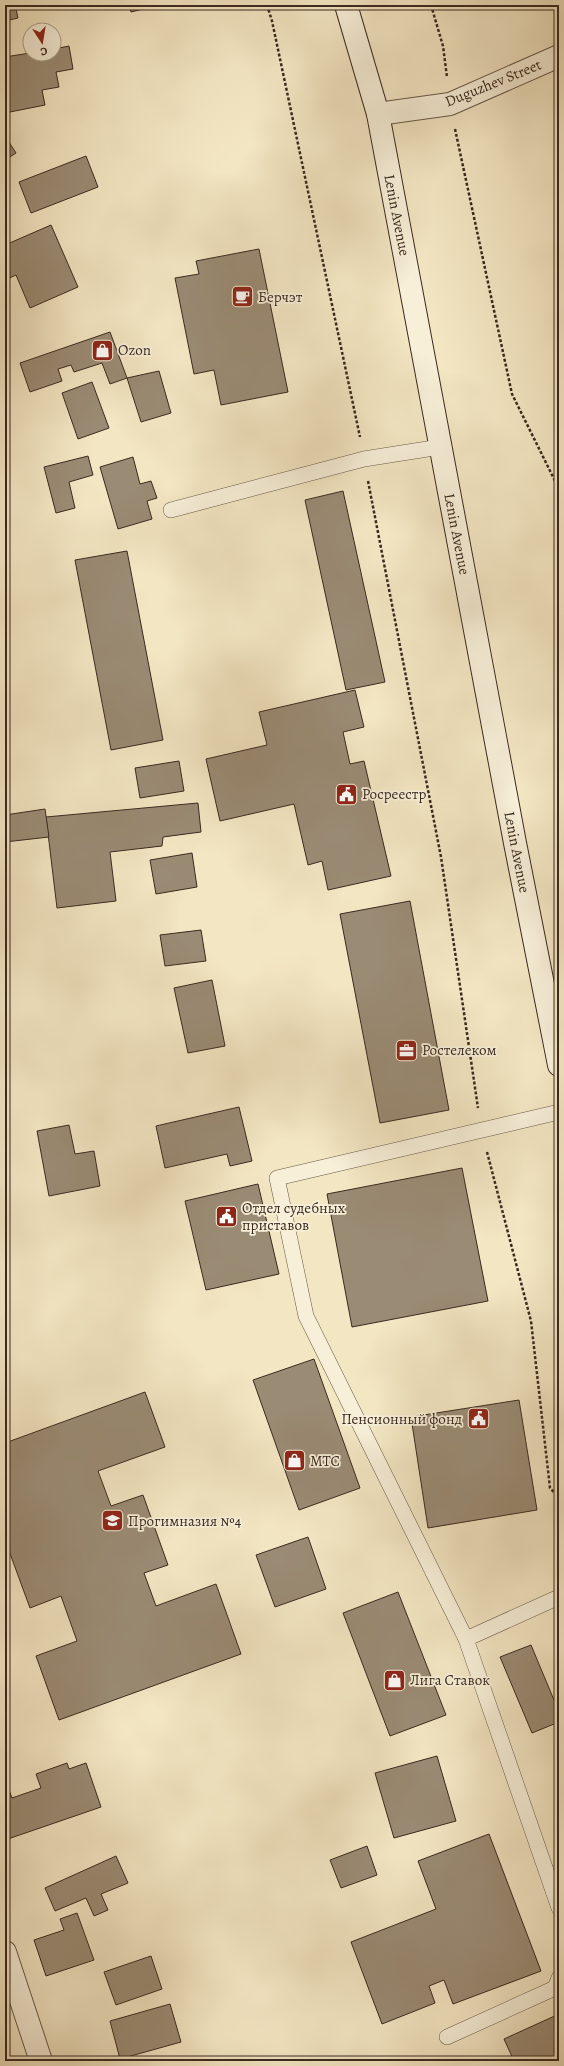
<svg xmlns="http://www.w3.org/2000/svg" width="564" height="2066" font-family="Alegreya,serif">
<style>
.building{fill:#9a8b74;stroke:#3a291f}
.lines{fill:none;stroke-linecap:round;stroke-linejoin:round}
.lane-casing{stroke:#685848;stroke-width:16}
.street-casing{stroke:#685848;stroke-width:24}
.secondary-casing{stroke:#3a291f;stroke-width:24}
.path{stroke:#3a291f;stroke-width:2.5;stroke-dasharray:3 2;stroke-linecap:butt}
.lane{stroke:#f7efd8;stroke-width:15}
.street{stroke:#f7efd8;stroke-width:22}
.secondary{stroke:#f7efd8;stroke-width:22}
.labels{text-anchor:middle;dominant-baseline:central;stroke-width:3.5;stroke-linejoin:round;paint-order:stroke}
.street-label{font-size:15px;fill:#3a291f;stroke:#f7efd8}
.poi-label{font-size:15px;fill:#3a291f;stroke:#f7efd8;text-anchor:start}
</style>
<rect width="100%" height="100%" fill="#f3e6c3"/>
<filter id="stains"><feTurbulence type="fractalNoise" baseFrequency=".005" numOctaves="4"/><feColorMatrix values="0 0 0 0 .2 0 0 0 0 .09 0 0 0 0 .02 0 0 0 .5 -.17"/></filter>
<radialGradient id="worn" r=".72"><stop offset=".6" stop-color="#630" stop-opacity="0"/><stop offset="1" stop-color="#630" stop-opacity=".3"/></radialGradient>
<g class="building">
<polygon points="5,5 15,5 18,18 5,21"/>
<polygon points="129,5 159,5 131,12"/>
<polygon points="69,46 73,69 56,72 59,87 42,90 45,105 5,113 5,57 30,53 54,54 54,49"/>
<polygon points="5,136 16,153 5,160"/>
<polygon points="86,156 98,187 31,213 19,182"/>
<polygon points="51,225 78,287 30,308 16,275 5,280 5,245"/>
<polygon points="259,249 288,392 221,405 214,370 194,374 175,278 199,274 196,261"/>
<polygon points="110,332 127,378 110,384 102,363 74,372 71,365 58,369 62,381 30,392 20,363"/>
<polygon points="159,371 171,413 141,422 127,378"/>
<polygon points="92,382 109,428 78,439 62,393"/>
<polygon points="88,456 93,475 69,482 75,508 56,513 44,467"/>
<polygon points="133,457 140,484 151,481 157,498 147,501 152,519 118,529 100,467"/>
<polygon points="343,491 385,682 346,690 305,500"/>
<polygon points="127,551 163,740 111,750 75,560"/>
<polygon points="355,690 364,727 343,732 350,764 364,761 391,876 328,890 322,861 308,865 294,804 220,821 206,759 267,745 259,712"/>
<polygon points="179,761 184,791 140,798 135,768"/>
<polygon points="198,803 201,832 163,837 162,846 110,852 116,901 57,908 46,817"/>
<polygon points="45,809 49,837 5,842 5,815"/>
<polygon points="192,853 197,887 156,894 150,860"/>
<polygon points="410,901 449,1110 380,1123 340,914"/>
<polygon points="201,930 206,961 165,966 160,935"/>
<polygon points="212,980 225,1046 188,1053 174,988"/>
<polygon points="239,1107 252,1161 230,1166 227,1154 165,1168 156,1126"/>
<polygon points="69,1125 75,1154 94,1151 100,1186 49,1196 37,1131"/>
<polygon points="462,1168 488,1301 352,1327 327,1194"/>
<polygon points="258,1184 279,1274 206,1290 185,1201"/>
<polygon points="314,1359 360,1488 299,1510 253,1380"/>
<polygon points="145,1392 165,1447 98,1471 111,1506 143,1495 168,1565 144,1573 156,1606 216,1584 241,1654 59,1720 36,1656 77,1641 61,1596 30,1608 8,1548 5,1549 5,1443"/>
<polygon points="519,1400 537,1510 428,1528 411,1417"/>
<polygon points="308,1537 326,1589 275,1607 256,1555"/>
<polygon points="398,1592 446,1715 390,1736 343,1613"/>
<polygon points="531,1645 559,1712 559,1722 532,1733 500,1657"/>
<polygon points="437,1756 456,1821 394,1838 375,1773"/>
<polygon points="67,1763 69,1769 86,1763 101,1807 5,1840 5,1788 8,1787 12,1798 41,1788 36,1774"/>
<polygon points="489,1834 541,1971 453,2004 444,1980 429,1986 435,2003 382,2024 351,1942 436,1909 418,1861"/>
<polygon points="367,1846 377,1875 341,1888 330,1860"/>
<polygon points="116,1856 128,1883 101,1894 108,1910 94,1916 86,1898 55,1911 45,1888"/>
<polygon points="77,1913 94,1960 46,1976 34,1940 64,1930 60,1919"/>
<polygon points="151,1956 162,1989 116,2005 104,1972"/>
<polygon points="170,2004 181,2042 120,2059 110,2021"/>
<polygon points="559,2014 559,2061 514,2061 504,2039"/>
</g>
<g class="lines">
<defs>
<g id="lane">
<polyline points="171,510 364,459 440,447"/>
<polyline points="559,1597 466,1639 559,1908"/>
<polyline points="466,1639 306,1316 277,1178 559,1112"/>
<polyline points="447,2037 555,1988 559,1978"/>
</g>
<g id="street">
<polyline points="378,114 450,104 559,56"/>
<polyline points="5,1952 41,2061"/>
</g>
<polyline id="secondary" points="346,5 378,114 515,843 559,1065"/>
</defs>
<use href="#lane" class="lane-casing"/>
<use href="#street" class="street-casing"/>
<use href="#secondary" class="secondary-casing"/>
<g class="path">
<polyline points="267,5 272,21 360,437"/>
<polyline points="431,5 443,46 447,77"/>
<polyline points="455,129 512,394 559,489"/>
<polyline points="368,481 441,857 478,1108"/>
<polyline points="487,1152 531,1321 550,1488 559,1498"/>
</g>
<use href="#lane" class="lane"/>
<use href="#street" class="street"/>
<use href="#secondary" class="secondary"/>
</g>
<defs>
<symbol id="cafe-square" viewBox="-11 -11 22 22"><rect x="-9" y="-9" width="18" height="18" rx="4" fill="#8f2418" stroke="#f7efd8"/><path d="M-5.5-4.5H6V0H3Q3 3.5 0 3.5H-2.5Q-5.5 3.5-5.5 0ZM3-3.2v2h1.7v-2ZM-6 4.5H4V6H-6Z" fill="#fff"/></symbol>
<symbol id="shop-square" viewBox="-11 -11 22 22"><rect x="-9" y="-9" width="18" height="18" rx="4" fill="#8f2418" stroke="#f7efd8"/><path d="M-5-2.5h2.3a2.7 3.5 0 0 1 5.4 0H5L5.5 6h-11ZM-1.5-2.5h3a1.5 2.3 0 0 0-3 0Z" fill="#fff"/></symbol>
<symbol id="civic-square" viewBox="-11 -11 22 22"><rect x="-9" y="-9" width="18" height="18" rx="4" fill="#8f2418" stroke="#f7efd8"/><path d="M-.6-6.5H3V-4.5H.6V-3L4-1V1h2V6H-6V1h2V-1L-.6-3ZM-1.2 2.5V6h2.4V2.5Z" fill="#fff"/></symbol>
<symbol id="office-square" viewBox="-11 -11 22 22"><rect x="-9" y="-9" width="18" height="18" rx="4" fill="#8f2418" stroke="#f7efd8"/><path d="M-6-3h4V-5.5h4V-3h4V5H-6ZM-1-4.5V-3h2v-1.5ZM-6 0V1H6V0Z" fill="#fff"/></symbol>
<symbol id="school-square" viewBox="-11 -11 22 22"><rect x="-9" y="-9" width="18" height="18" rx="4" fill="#8f2418" stroke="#f7efd8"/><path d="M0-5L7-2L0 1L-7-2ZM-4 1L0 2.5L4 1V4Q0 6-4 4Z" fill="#fff"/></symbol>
</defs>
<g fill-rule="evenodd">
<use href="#cafe-square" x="230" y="284" width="25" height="25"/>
<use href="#shop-square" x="90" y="338" width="25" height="25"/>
<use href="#civic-square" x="334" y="782" width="25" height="25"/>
<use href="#office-square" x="394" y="1038" width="25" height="25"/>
<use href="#civic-square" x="214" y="1204" width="25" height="25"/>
<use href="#civic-square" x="466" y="1406" width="25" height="25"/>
<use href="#shop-square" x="282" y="1448" width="25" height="25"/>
<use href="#school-square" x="100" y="1508" width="25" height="25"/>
<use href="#shop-square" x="382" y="1668" width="25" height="25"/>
</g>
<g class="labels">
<g class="street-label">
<text transform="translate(493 83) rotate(-22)">Duguzhev Street</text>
<text transform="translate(397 215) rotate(79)">Lenin Avenue</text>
<text transform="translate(457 534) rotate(79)">Lenin Avenue</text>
<text transform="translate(517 852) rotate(79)">Lenin Avenue</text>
</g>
<g class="poi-label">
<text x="258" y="297">Берчэт</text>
<text x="118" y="350">Ozon</text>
<text x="362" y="794">Росреестр</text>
<text x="422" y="1050">Ростелеком</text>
<text x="242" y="1208">Отдел судебных<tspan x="242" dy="17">приставов</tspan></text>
<text x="462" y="1419" text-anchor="end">Пенсионный фонд</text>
<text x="310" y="1461">МТС</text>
<text x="128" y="1521">Прогимназия №4</text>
<text x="410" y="1680">Лига Ставок</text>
</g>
</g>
<rect width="564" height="2066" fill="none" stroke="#f3e6c3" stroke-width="20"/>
<rect x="6" y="6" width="552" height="2054" fill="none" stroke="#3a291f" stroke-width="2"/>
<rect x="10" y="10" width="544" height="2046" fill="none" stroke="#3a291f"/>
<g transform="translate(42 42) rotate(168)"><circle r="19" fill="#f7efd8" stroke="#aba08e"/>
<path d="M0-3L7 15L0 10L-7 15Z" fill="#8f2418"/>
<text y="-6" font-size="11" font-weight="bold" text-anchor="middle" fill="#3a291f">С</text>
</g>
<rect width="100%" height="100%" filter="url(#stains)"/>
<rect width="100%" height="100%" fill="url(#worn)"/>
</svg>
